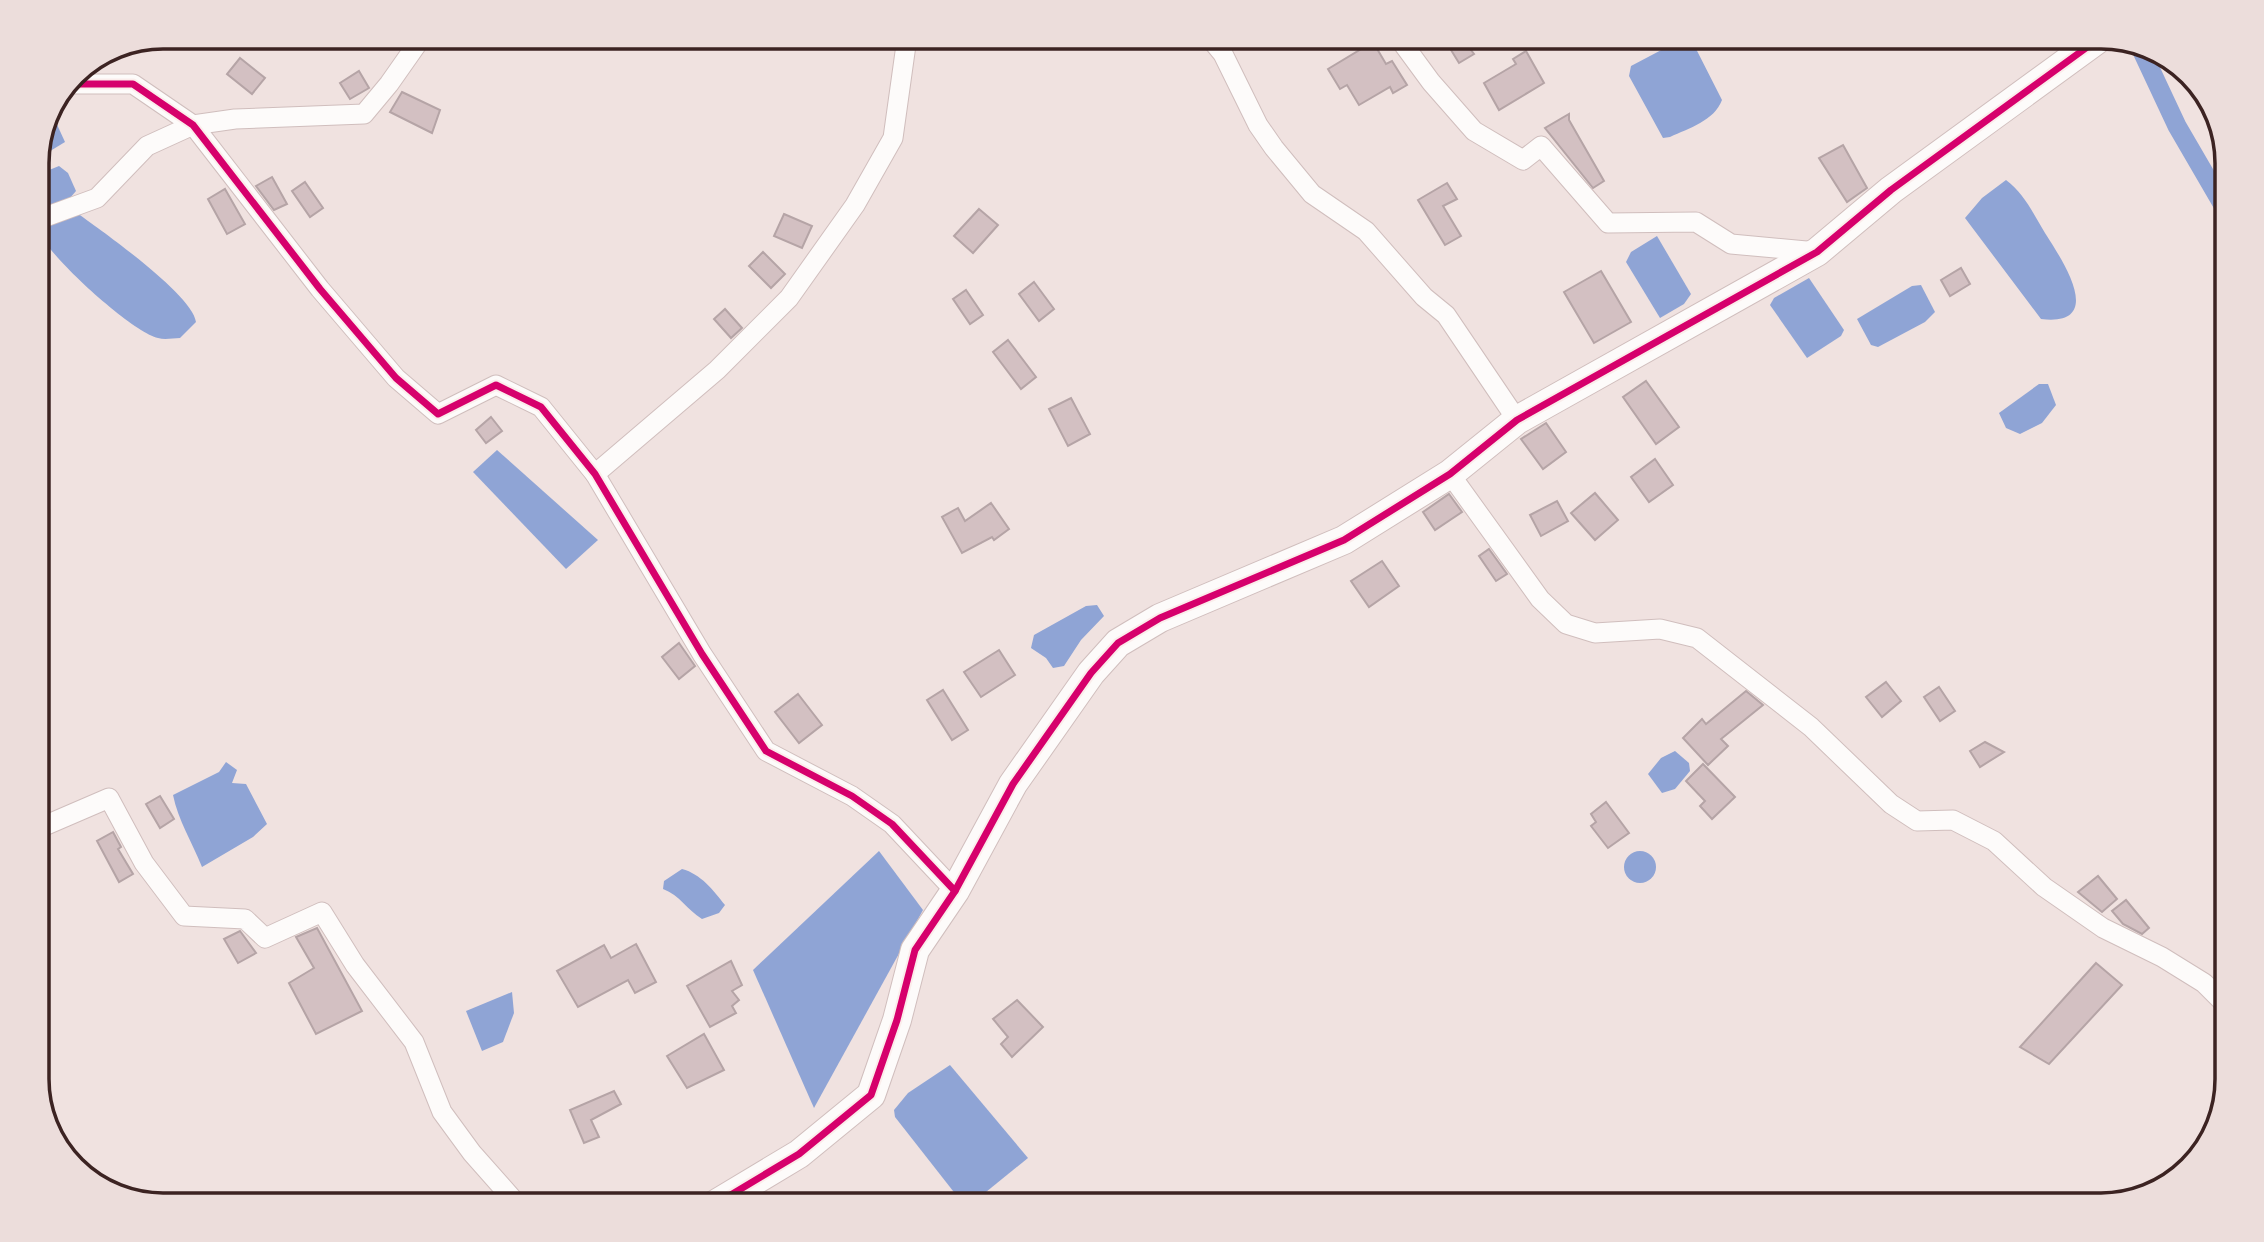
<svg xmlns="http://www.w3.org/2000/svg" width="2264" height="1242" font-family="Quicksand,sans-serif">
<style>
.water{fill:#8fa4d5}
.lines{fill:none;stroke-linecap:round;stroke-linejoin:round}
.canal{stroke:#8fa4d5;stroke-width:19}
.building{fill:#d3c0c2;stroke:#b5a4a6;stroke-width:2}
.street-casing{stroke:#d0bebd;stroke-width:21}
.secondary-casing{stroke:#d0bebd;stroke-width:30}
.street{stroke:#fdfbfa;stroke-width:19}
.secondary{stroke:#fdfbfa;stroke-width:28}
.cycleway-casing{stroke:#fbedeb;stroke-width:11}
.cycleway{stroke:#d6006c;stroke-width:7}
.rim{fill:none;stroke:#3c2322;stroke-width:3.5}
</style>
<rect width="100%" height="100%" fill="#f0e2e0"/>
<g class="water">
<path d="M1686 37 1691 39 1722 100C1714 121 1689 128 1670 137L1663 138 1629 76 1631 66Z"/>
<polygon points="54,118 65,142 37,159 37,156"/>
<polygon points="59,166 68,173 76,191 70,198 37,211 37,175"/>
<path d="M2006 180C2024 193 2034 215 2045 233 2061 258 2108 327 2041 319L1965 218 1982 198Z"/>
<path d="M77 213C102 231 193 295 196 322L180 338C173 338 165 340 158 338 133 333 40 250 37 226Z"/>
<polygon points="1657,236 1691,294 1684,304 1660,318 1626,262 1631,252"/>
<polygon points="1809,278 1844,330 1841,336 1807,358 1770,305 1774,298"/>
<polygon points="1912,286 1921,285 1935,312 1925,322 1878,347 1871,345 1857,319"/>
<polygon points="2039,384 2048,384 2056,405 2042,423 2020,434 2006,428 1999,413"/>
<polygon points="497,450 598,540 566,569 473,472"/>
<polygon points="1097,605 1104,616 1081,640 1064,666 1053,668 1046,658 1031,648 1034,635 1086,606"/>
<polygon points="1675,751 1689,763 1690,771 1675,789 1662,793 1648,774 1661,758"/>
<path d="M226 762 237 770 232 783 246 784 267 824 253 837 202 867C192 842 178 820 173 795L219 772Z"/>
<polygon points="879,851 923,910 814,1108 753,970"/>
<circle cx="1640" cy="867" r="16"/>
<path d="M682 869C701 874 713 890 725 905L719 913 702 919C687 910 680 895 663 889L664 881Z"/>
<polygon points="512,992 514,1013 503,1042 482,1051 466,1011"/>
<polygon points="950,1065 1028,1158 970,1205 964,1205 895,1117 894,1110 908,1093"/>
</g>
<g class="lines">
<polyline class="canal" points="2140,47 2177,126 2227,212"/>
</g>
<g class="building">
<polygon points="1443,37 1492,37 1471,50 1474,54 1459,63"/>
<polygon points="1373,42 1386,64 1392,61 1407,85 1393,93 1390,87 1359,105 1347,85 1340,89 1328,69"/>
<polygon points="1526,51 1544,83 1499,110 1484,83 1516,64 1513,59"/>
<polygon points="240,58 265,78 252,94 227,74"/>
<polygon points="359,71 369,88 350,99 340,83"/>
<polygon points="402,92 440,110 432,133 390,112"/>
<polygon points="1569,114 1569,120 1604,181 1593,188 1545,128"/>
<polygon points="1843,145 1867,188 1847,202 1819,158"/>
<polygon points="272,177 287,204 274,210 256,186"/>
<polygon points="305,182 323,208 310,217 292,191"/>
<polygon points="1447,183 1457,199 1443,206 1461,236 1445,245 1418,200"/>
<polygon points="225,189 245,224 227,234 208,199"/>
<polygon points="979,209 998,225 973,253 954,236"/>
<polygon points="784,214 812,226 802,248 774,236"/>
<polygon points="763,252 785,274 771,288 749,266"/>
<polygon points="1961,268 1970,284 1950,296 1941,280"/>
<polygon points="1601,271 1631,322 1594,343 1564,292"/>
<polygon points="1034,282 1054,309 1039,321 1019,294"/>
<polygon points="966,290 983,315 970,324 953,299"/>
<polygon points="725,309 742,328 731,338 714,319"/>
<polygon points="1008,340 1036,377 1021,389 993,352"/>
<polygon points="1646,381 1679,427 1656,444 1623,397"/>
<polygon points="1071,398 1090,434 1068,446 1049,409"/>
<polygon points="491,417 502,431 486,443 476,430"/>
<polygon points="1546,423 1566,452 1543,469 1521,439"/>
<polygon points="1655,459 1673,485 1649,502 1631,477"/>
<polygon points="1595,493 1618,520 1595,540 1571,513"/>
<polygon points="1449,494 1462,512 1435,530 1423,512"/>
<polygon points="1557,501 1568,521 1541,536 1530,515"/>
<polygon points="991,503 1009,529 994,540 992,537 962,553 942,517 958,508 965,521"/>
<polygon points="1489,549 1507,574 1496,581 1479,556"/>
<polygon points="1382,561 1399,586 1369,607 1351,581"/>
<polygon points="679,643 695,666 679,679 662,657"/>
<polygon points="999,650 1015,675 981,697 964,672"/>
<polygon points="1886,682 1901,701 1882,717 1866,697"/>
<polygon points="1939,687 1955,711 1940,721 1924,697"/>
<polygon points="943,690 968,730 952,740 927,700"/>
<polygon points="1746,691 1763,705 1721,739 1728,746 1708,765 1683,738 1702,719 1706,724"/>
<polygon points="798,694 822,725 799,743 775,712"/>
<polygon points="1985,742 2004,752 1980,767 1970,751"/>
<polygon points="1703,764 1735,797 1712,819 1700,806 1705,801 1686,781"/>
<polygon points="160,796 174,819 160,828 146,804"/>
<polygon points="1606,802 1629,833 1608,848 1591,826 1596,822 1591,814"/>
<polygon points="113,832 121,847 118,849 133,874 119,882 97,841"/>
<polygon points="2098,876 2117,899 2102,912 2078,892"/>
<polygon points="2126,900 2149,928 2142,934 2123,924 2112,911"/>
<polygon points="317,928 362,1011 316,1034 289,983 314,968 296,937"/>
<polygon points="240,931 256,953 238,963 224,939"/>
<polygon points="636,944 656,982 635,993 628,980 578,1007 557,971 604,945 611,958"/>
<polygon points="731,961 742,985 732,991 739,1000 732,1006 736,1013 710,1027 687,986"/>
<polygon points="2096,963 2122,985 2049,1064 2020,1047"/>
<polygon points="1017,1000 1043,1027 1012,1057 1001,1044 1008,1037 993,1019"/>
<polygon points="704,1034 724,1070 687,1088 667,1056"/>
<polygon points="614,1091 621,1104 591,1120 599,1137 584,1143 570,1110"/>
</g>
<g class="lines">
<defs>
<g id="street">
<polyline points="1209,37 1223,54 1258,125 1274,148 1312,194 1366,231 1424,297 1446,315 1517,420"/>
<polyline points="1398,37 1431,82 1474,131 1523,160 1541,146 1608,223 1696,222 1731,244 1817,252"/>
<polyline points="70,84 133,84 193,125 320,289 396,378 438,414 496,385 541,407 595,474 702,654 766,751 852,796 892,824 955,891"/>
<polyline points="37,220 97,198 147,146 193,125 235,119 364,114 389,84 422,37"/>
<polyline points="595,474 717,370 789,298 855,205 893,138 906,45 903,37"/>
<polyline points="1450,474 1540,599 1566,624 1595,633 1660,629 1697,638 1811,727 1891,804 1917,821 1953,820 1994,841 2044,887 2103,928 2162,957 2204,983 2227,1006"/>
<polyline points="37,829 109,798 144,863 184,916 245,919 265,938 322,912 355,965 414,1042 442,1112 472,1153 518,1205"/>
</g>
<polyline id="secondary" points="714,1205 799,1154 871,1095 897,1020 915,950 955,891 1013,784 1091,673 1118,643 1160,618 1344,540 1450,474 1517,420 1817,252 1891,190 2101,37"/>
</defs>
<use href="#street" class="street-casing"/>
<use href="#secondary" class="secondary-casing"/>
<use href="#street" class="street"/>
<use href="#secondary" class="secondary"/>
<defs>
<g id="cycleway">
<polyline points="70,84 133,84 193,125 320,289 396,378 438,414 496,385 541,407 595,474 702,654 766,751 852,796 892,824 955,891"/>
<polyline points="714,1205 799,1154 871,1095 897,1020 915,950 955,891 1013,784 1091,673 1118,643 1160,618 1344,540 1450,474 1517,420 1817,252 1891,190 2101,37"/>
</g>
</defs>
<use href="#cycleway" class="cycleway-casing"/>
<use href="#cycleway" class="cycleway"/>
</g>
<path d="M0 0H2264V1242H0ZM163 49H2101A114 114 0 0 1 2215 163V1079A114 114 0 0 1 2101 1193H163A114 114 0 0 1 49 1079V163A114 114 0 0 1 163 49Z" fill="#ecdddb" fill-rule="evenodd"/>
<path class="rim" d="M163 49H2101A114 114 0 0 1 2215 163V1079A114 114 0 0 1 2101 1193H163A114 114 0 0 1 49 1079V163A114 114 0 0 1 163 49Z"/>
</svg>
